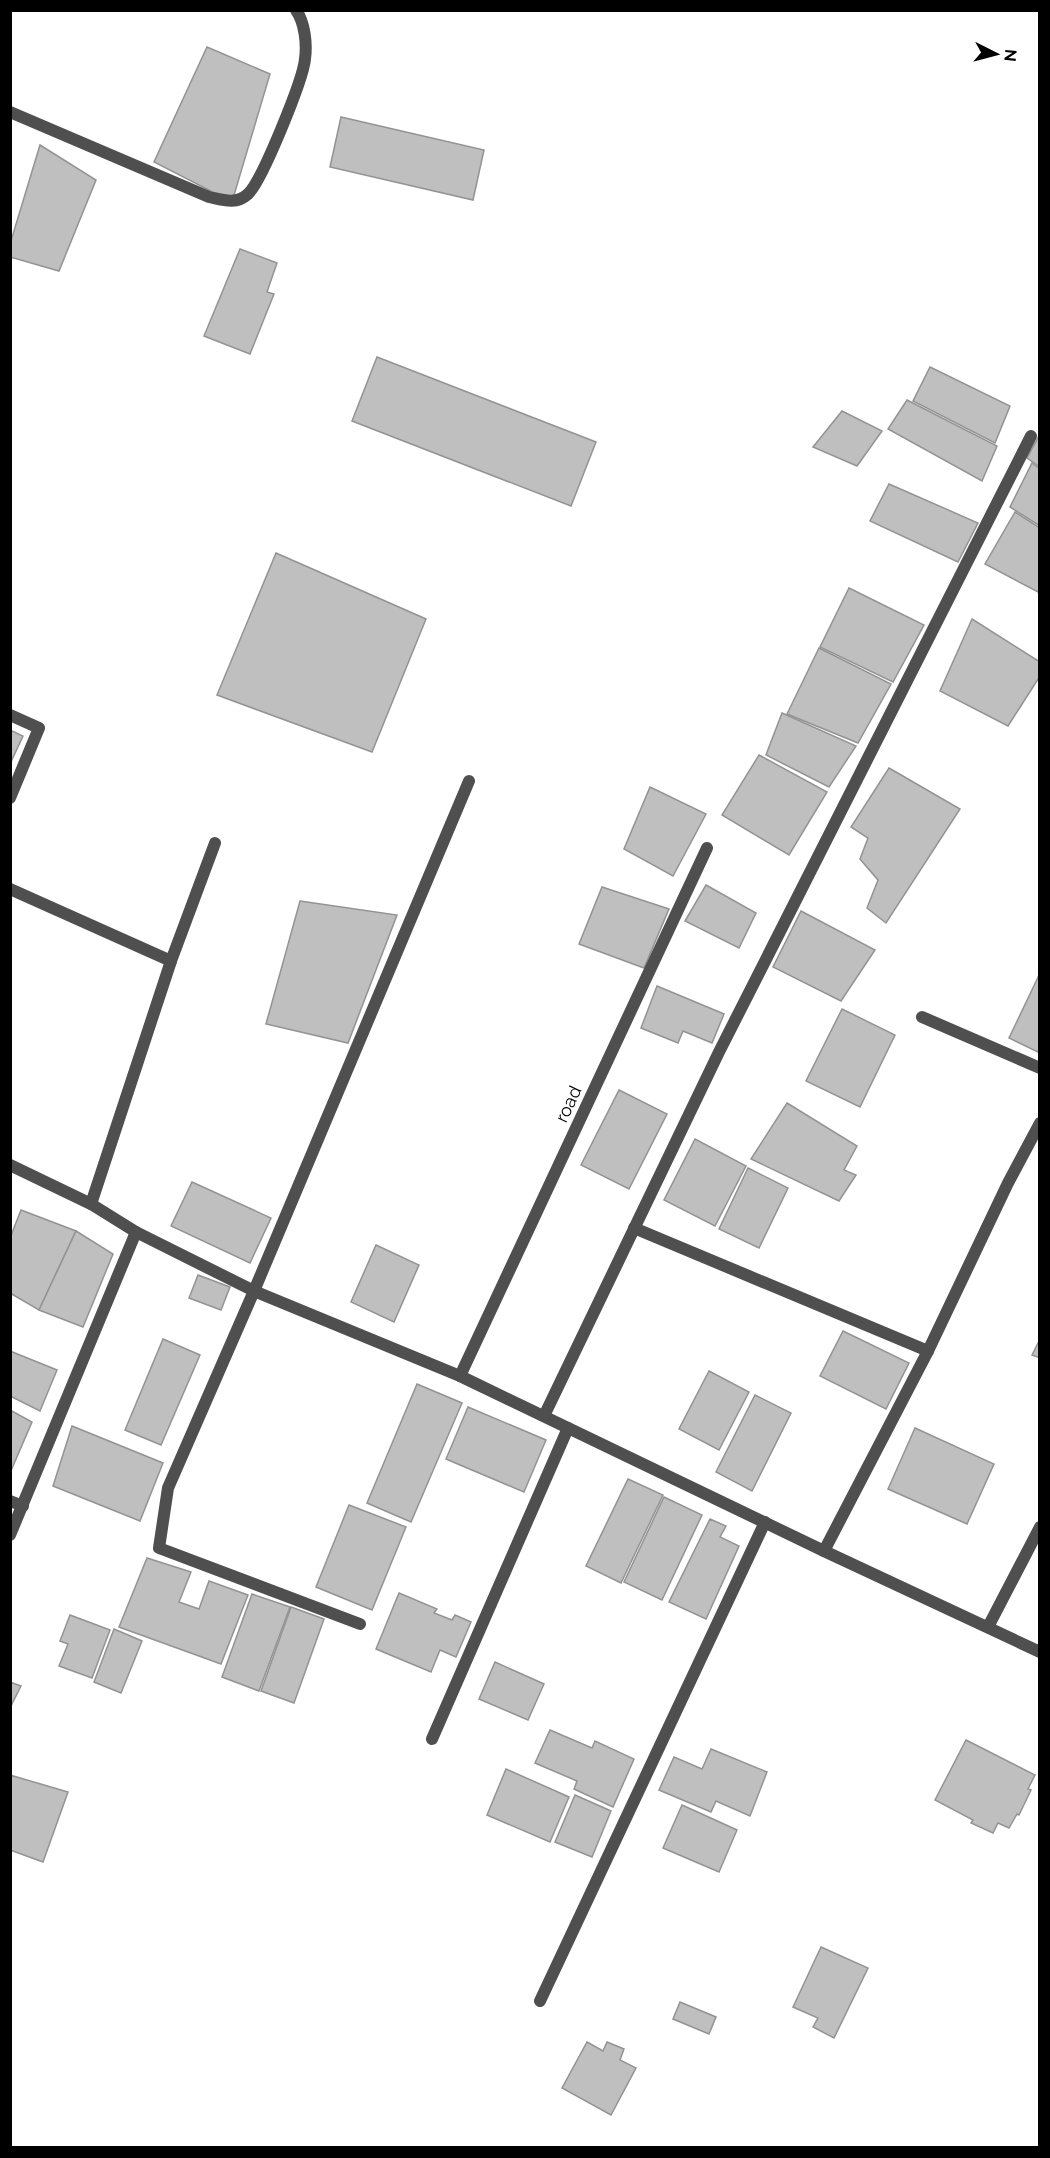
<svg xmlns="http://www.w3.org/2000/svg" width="1050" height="2158" font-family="Raleway,sans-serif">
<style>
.building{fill:#bfbfbf;stroke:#939393;stroke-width:1.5}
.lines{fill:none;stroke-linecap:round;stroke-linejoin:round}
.street{stroke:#4f4f4f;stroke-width:12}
.labels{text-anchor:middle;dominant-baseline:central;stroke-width:4.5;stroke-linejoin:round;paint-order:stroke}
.street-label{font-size:18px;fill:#000;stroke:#fff}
</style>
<rect width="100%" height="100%" fill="#fff"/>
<g class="building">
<polygon points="207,47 270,74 232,202 154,162"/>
<polygon points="341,117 484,150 473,200 330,167"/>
<polygon points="40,145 96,180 59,271 10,257 10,244"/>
<polygon points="240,249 277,263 267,292 274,294 250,354 204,336"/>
<polygon points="377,357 596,442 571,506 352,421"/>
<polygon points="930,367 1010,406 995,443 913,401"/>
<polygon points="907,400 997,446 982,481 888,429"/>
<polygon points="842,411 882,431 857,466 813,447"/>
<polygon points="1040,434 1040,467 1027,458"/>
<polygon points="1032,463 1040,469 1040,526 1010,507"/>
<polygon points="889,484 978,523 958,562 870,521"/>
<polygon points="1015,512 1040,528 1040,593 985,564"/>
<polygon points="276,553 426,619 372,752 217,695"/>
<polygon points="849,588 924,625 893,682 820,647"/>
<polygon points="972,619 1040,662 1040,676 1008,726 940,691"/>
<polygon points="819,648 891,684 858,743 787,714"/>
<polygon points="782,713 856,746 829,787 766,755"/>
<polygon points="10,730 23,736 10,764"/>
<polygon points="759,755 827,792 789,855 722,815"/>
<polygon points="889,768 960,809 886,923 867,908 878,880 860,859 868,838 851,827"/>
<polygon points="650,787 706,814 673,876 624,849"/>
<polygon points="706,885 756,913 739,948 685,921"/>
<polygon points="602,887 669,909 644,968 579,944"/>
<polygon points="300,901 397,915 348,1043 266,1024"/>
<polygon points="801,911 875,950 841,1001 773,967"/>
<polygon points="1040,973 1040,1053 1009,1038"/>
<polygon points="657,986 724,1014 712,1043 683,1031 678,1043 641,1028"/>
<polygon points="842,1009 895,1035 860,1107 806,1081"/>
<polygon points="619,1090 667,1114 629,1189 581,1165"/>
<polygon points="787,1103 857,1146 844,1170 856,1175 839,1201 751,1159"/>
<polygon points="695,1139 746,1166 715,1226 664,1200"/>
<polygon points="748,1168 788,1188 759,1248 719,1229"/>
<polygon points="192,1182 271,1218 250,1263 171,1226"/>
<polygon points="21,1210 76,1231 39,1310 10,1293 10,1238"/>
<polygon points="76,1231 113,1254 83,1327 39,1310"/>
<polygon points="376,1245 419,1265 394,1322 351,1302"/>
<polygon points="198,1275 230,1287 221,1310 189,1298"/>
<polygon points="843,1331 909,1363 886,1409 820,1376"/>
<polygon points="163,1339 200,1355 161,1445 125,1430"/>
<polygon points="1040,1339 1040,1358 1032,1355"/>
<polygon points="10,1351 57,1370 40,1411 10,1396"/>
<polygon points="709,1371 749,1392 719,1450 679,1429"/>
<polygon points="417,1384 462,1403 411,1522 367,1503"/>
<polygon points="755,1395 791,1413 752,1491 716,1472"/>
<polygon points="468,1407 546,1440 524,1492 446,1459"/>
<polygon points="10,1410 32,1422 10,1473"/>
<polygon points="72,1426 163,1463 140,1521 53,1486"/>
<polygon points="915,1428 994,1464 967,1524 888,1489"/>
<polygon points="628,1479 663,1495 621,1583 586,1566"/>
<polygon points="664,1497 702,1515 662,1600 624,1582"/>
<polygon points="349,1505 406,1527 372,1610 316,1587"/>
<polygon points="710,1519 726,1526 720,1537 739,1546 706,1619 669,1602"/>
<polygon points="147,1558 191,1572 179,1602 199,1609 209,1581 248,1595 221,1664 119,1627"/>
<polygon points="399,1593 437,1609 434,1613 452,1620 455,1615 471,1622 456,1657 440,1650 431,1672 376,1649"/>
<polygon points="252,1594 290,1607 259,1691 222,1677"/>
<polygon points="291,1607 324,1619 294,1703 261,1691"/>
<polygon points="70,1615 110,1630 92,1678 59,1666 68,1644 60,1641"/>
<polygon points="114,1629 142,1641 121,1693 94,1682"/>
<polygon points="495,1662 544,1684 528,1720 479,1699"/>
<polygon points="10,1682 21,1686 10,1708"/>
<polygon points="550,1730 592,1748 595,1741 634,1759 613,1807 574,1789 577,1781 535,1763"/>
<polygon points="966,1740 1035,1775 1028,1789 1031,1790 1019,1815 1017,1814 1009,1828 998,1823 993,1833 971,1823 973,1820 935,1800"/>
<polygon points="711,1749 767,1772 750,1816 716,1801 711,1812 659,1790 674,1757 702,1769"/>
<polygon points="506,1769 569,1797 550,1842 487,1815"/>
<polygon points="10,1775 68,1792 43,1862 10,1850"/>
<polygon points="575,1795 611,1811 592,1857 555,1842"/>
<polygon points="682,1805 737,1830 719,1872 663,1848"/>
<polygon points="821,1947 868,1968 834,2038 813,2027 818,2018 793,2007"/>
<polygon points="680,2002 716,2017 709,2034 673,2019"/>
<polygon points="587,2042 603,2051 607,2042 624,2049 620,2060 636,2068 611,2115 562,2088"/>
</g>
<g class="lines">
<g class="street">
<path d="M10 112 209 197C223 200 236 205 248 194 262 181 303 80 305 59 307 44 305 23 296 10"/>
<polyline points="10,715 39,728 10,798"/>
<polyline points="10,889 171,961"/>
<polyline points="922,1017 1040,1068"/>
<polyline points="10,1165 91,1204 136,1232 254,1291 460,1376 824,1551 1040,1652"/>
<polyline points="91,1204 171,961 215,843"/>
<polyline points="634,1228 928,1351"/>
<polyline points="460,1376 707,848"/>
<polyline points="544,1416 719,1052 1031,436"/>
<polyline points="10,1501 23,1506"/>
<polyline points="10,1535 136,1232"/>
<polyline points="824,1551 928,1351 1008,1183 1040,1123"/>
<polyline points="360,1624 159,1548 168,1488 254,1291 469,781"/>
<polyline points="988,1627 1040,1527"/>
<polyline points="432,1739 568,1428"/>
<polyline points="540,2001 765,1522"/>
</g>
</g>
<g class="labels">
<g class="street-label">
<text transform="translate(568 1104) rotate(-65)">road</text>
</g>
</g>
<rect width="1050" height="2158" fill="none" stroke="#000000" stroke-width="24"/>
<g transform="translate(996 54) rotate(96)" stroke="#ffffff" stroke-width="4.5" paint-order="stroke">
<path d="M0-4.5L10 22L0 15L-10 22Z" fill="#000000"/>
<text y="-9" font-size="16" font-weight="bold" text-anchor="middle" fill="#000000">N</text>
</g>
</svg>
